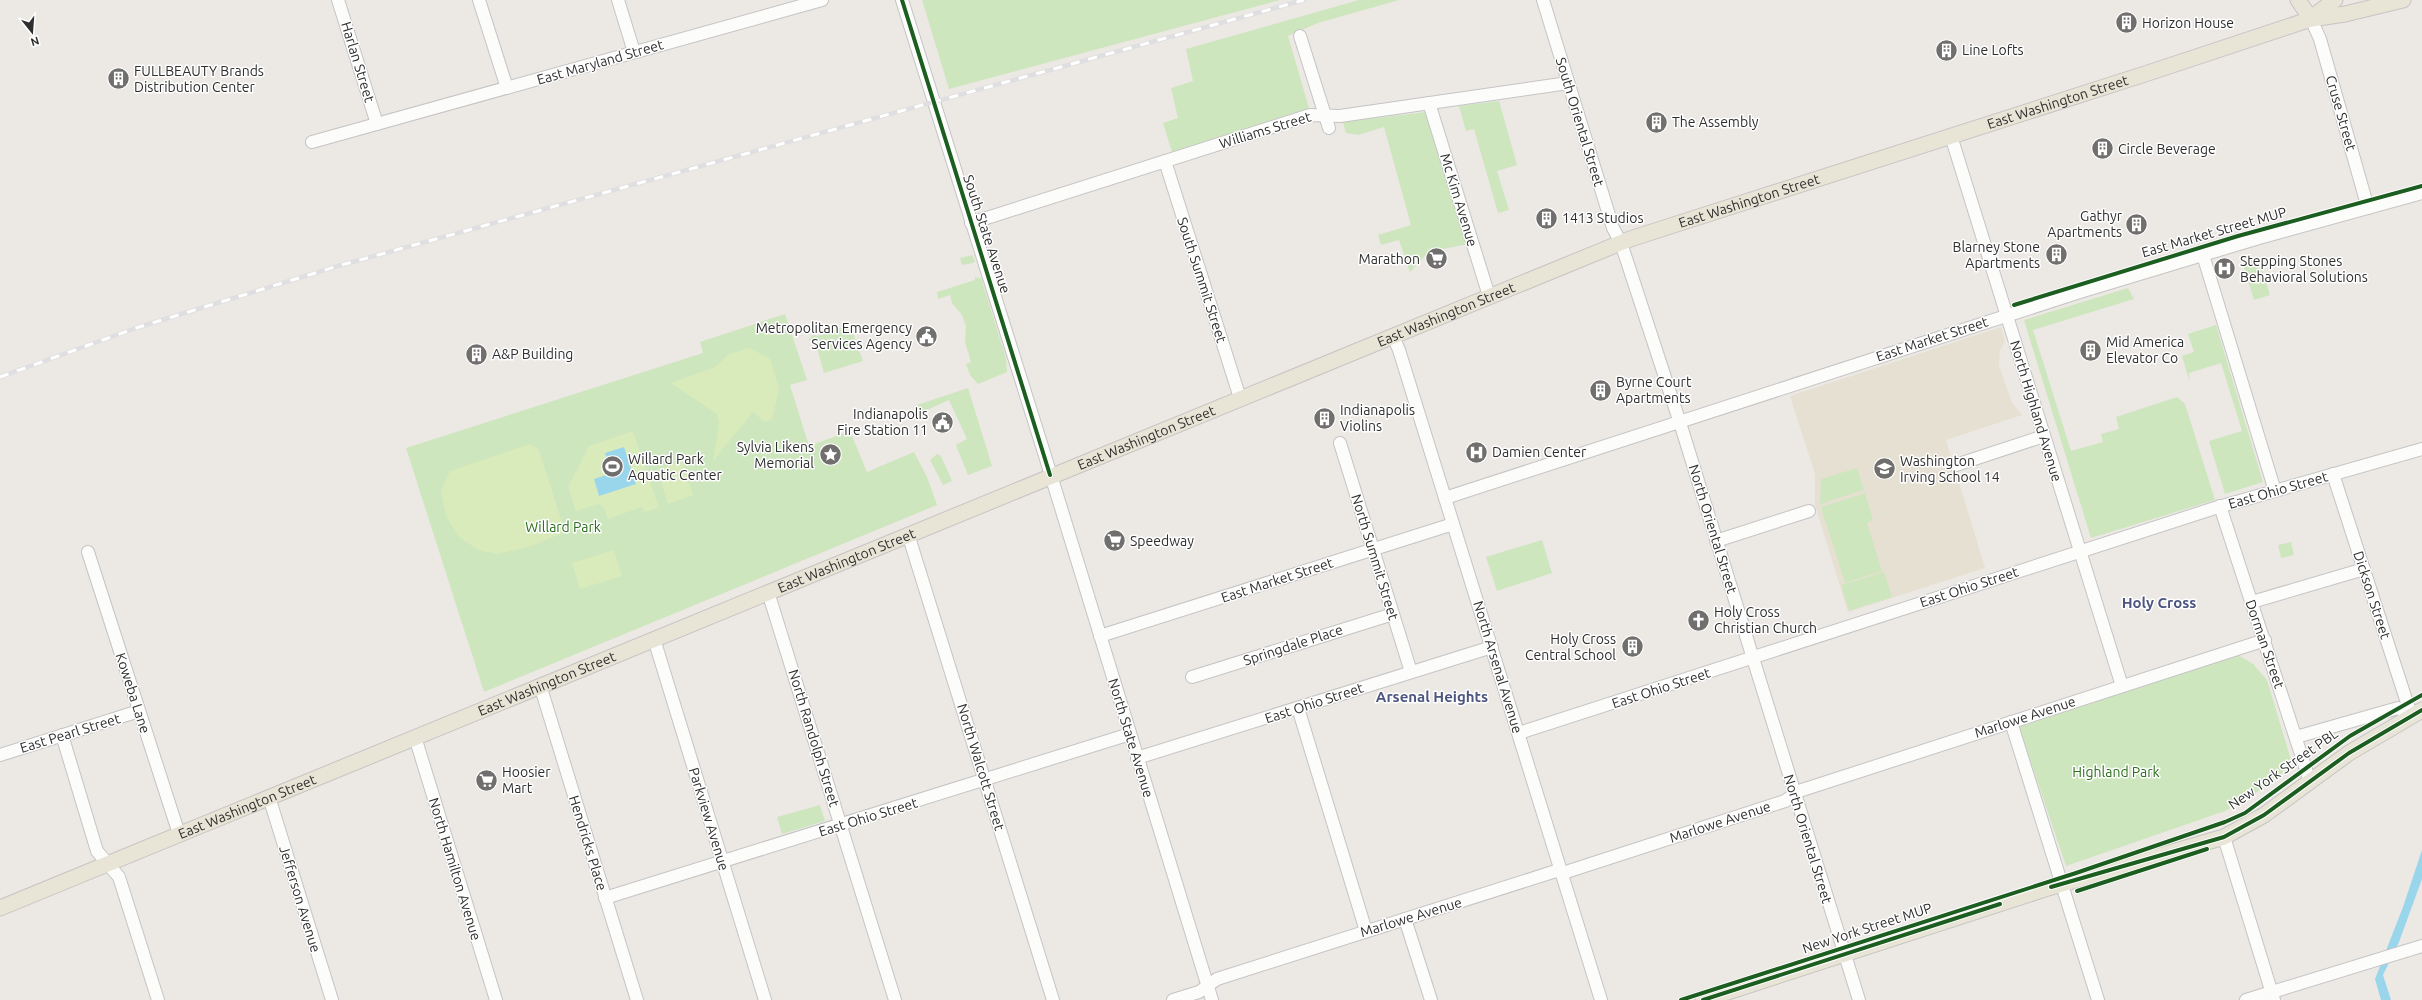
<svg xmlns="http://www.w3.org/2000/svg" width="2422" height="1000" font-family="Ubuntu,sans-serif">
<style>
.education{fill:#e6e0d3}
.green{fill:#cee6be}
.pitch{fill:#d9eabb}
.water{fill:#99d6ec}
.lines{fill:none;stroke-linecap:round;stroke-linejoin:round}
.minor-casing{stroke:#c5c4c5;stroke-width:14}
.major-casing{stroke:#c6c5c4;stroke-width:17}
.minor{stroke:#fcfcfb;stroke-width:12}
.major{stroke:#e8e4d6;stroke-width:15}
.rail-casing{stroke:#dfdfe1;stroke-width:4.5}
.rail{stroke:#fff;stroke-width:3;stroke-dasharray:9;stroke-linecap:butt}
.cycleway-casing{stroke:#fff;stroke-width:6}
.cycleway{stroke:#1b5e20;stroke-width:4}
.labels{text-anchor:middle;dominant-baseline:central;stroke-width:3;stroke-linejoin:round;paint-order:stroke}
.poi-label{font-size:14px;fill:#2e2e2e;stroke:#fff;text-anchor:start}
.street-label{font-size:14px;fill:#2e2e2e;stroke:#fff}
.park-label{font-size:14px;fill:#2c6e1b;stroke:#fff}
.neighbourhood-label{font-size:15px;font-weight:bold;fill:#4d5680;stroke:#fff}
</style>
<rect width="100%" height="100%" fill="#ece8e4"/>
<polygon class="education" points="2001,327 2005,341 2000,351 1999,365 2012,403 2022,415 1946,440 1985,568 1848,612 1815,505 1815,474 1790,396"/>
<g class="green">
<polygon points="922,0 1280,0 949,89"/>
<polygon points="1359,0 1399,0 1318,23 1288,36 1309,108 1172,152 1163,123 1178,118 1171,88 1193,81 1186,49"/>
<polygon points="1499,101 1517,165 1497,171 1509,210 1498,213 1474,129 1466,131 1459,106"/>
<polygon points="1426,112 1468,244 1443,249 1425,256 1410,272 1399,240 1381,245 1378,235 1411,225 1384,127 1358,135 1346,133 1343,122"/>
<polygon points="972,255 975,261 973,263 962,265 960,258"/>
<polygon points="2258,256 2270,295 2254,300 2242,261"/>
<polygon points="975,277 981,278 1006,358 1007,372 978,384 970,375 966,364 971,362 965,342 966,326 962,315 952,303 950,295 938,299 937,292 975,280"/>
<polygon points="2128,288 2134,299 2033,330 2071,451 2103,442 2101,434 2119,429 2116,417 2177,397 2185,404 2215,500 2091,538 2024,320"/>
<polygon points="785,314 807,380 790,385 809,446 850,431 867,472 914,452 927,477 937,505 484,692 406,448 703,353 700,342"/>
<polygon points="850,325 863,361 824,373 815,341 808,340 814,334 817,336"/>
<polygon points="2216,325 2263,482 2225,494 2209,441 2242,431 2221,363 2189,373 2190,383 2182,356 2194,352 2188,334"/>
<polygon points="968,388 992,466 968,475 956,445 967,439 949,400 920,413 917,405"/>
<polygon points="937,454 941,456 952,481 943,485 930,460"/>
<polygon points="1857,468 1864,490 1820,504 1821,479"/>
<polygon points="1865,493 1873,520 1867,523 1882,571 1845,583 1821,507"/>
<polygon points="1542,540 1552,573 1497,591 1486,557"/>
<polygon points="2291,542 2294,555 2281,558 2278,545"/>
<polygon points="1884,572 1892,597 1849,611 1841,585"/>
<polygon points="2238,655 2253,664 2267,680 2291,760 2291,767 2250,797 2225,811 2066,866 2019,727"/>
<polygon points="820,805 825,821 782,834 777,817"/>
</g>
<g class="pitch">
<polygon points="750,348 770,359 779,389 772,420 765,422 753,412 713,461 719,424 717,414 671,383 715,367 729,354"/>
<polygon points="633,431 659,508 644,512 642,507 608,519 604,508 598,504 576,511 568,487 589,446"/>
<polygon points="530,444 539,450 565,532 529,547 497,554 478,550 458,536 446,516 441,490 450,471"/>
<polygon points="682,462 693,495 668,504 657,470"/>
<polygon points="614,550 622,576 580,589 572,563"/>
</g>
<g class="water">
<polygon points="624,447 636,484 599,496 594,479 612,473 605,453"/>
<polygon points="2422,850 2422,879 2399,942 2383,975 2391,1000 2381,1000 2375,979 2403,907"/>
</g>
<g class="lines">
<defs>
<g id="minor">
<polyline points="338,0 377,124"/>
<polyline points="479,0 507,88"/>
<polyline points="618,0 634,52"/>
<polyline points="902,0 1046,459 1212,1000"/>
<polyline points="1543,0 1613,228 1621,243 1681,426 1859,1000"/>
<polyline points="2311,19 2320,39 2368,208"/>
<polyline points="1300,36 1329,128"/>
<polyline points="1429,103 1489,296"/>
<polyline points="1951,136 2122,686"/>
<polyline points="312,142 822,0"/>
<polyline points="1165,161 1240,398"/>
<polyline points="971,223 1310,115 1340,116 1568,83"/>
<polyline points="2203,255 2275,491"/>
<polyline points="1393,336 1399,350 1601,1000"/>
<polyline points="1340,443 1411,672"/>
<polyline points="1956,465 2044,436"/>
<polyline points="2333,474 2411,715"/>
<polyline points="1445,498 2083,291 2259,238 2422,193"/>
<polyline points="2220,506 2310,782"/>
<polyline points="908,534 1053,1000"/>
<polyline points="1716,541 1809,511"/>
<polyline points="88,552 179,834"/>
<polyline points="768,592 895,1000"/>
<polyline points="2252,602 2364,569"/>
<polyline points="1100,636 1453,524"/>
<polyline points="654,639 765,1000"/>
<polyline points="1192,677 1393,614"/>
<polyline points="540,685 637,1000"/>
<polyline points="1298,708 1366,931"/>
<polyline points="2011,722 2098,1000"/>
<polyline points="1519,733 2215,508 2422,449"/>
<polyline points="62,735 97,851 119,877 158,1000"/>
<polyline points="415,737 496,1000"/>
<polyline points="2296,737 2398,708 2411,715"/>
<polyline points="0,755 139,711"/>
<polyline points="1137,758 1492,647"/>
<polyline points="269,797 332,1000"/>
<polyline points="2224,837 2274,1000"/>
<polyline points="605,898 1130,734"/>
<polyline points="1405,919 1431,1000"/>
<polyline points="1173,1000 1199,992 1217,979 1556,871 1566,872 1785,801 1799,791 2265,640"/>
<polyline points="2246,1000 2422,946"/>
</g>
<g id="major">
<polyline points="2298,0 2311,19"/>
<polyline points="2311,18 2335,0"/>
<path id="s1" d="M0 908 1630 239 2145 74 2311 19 2345 14 2403 0"/>
<polyline points="1703,1000 2048,888 2224,837 2264,815 2349,753 2422,710"/>
</g>
</defs>
<use href="#minor" class="minor-casing"/>
<use href="#major" class="major-casing"/>
<use href="#minor" class="minor"/>
<use href="#major" class="major"/>
<defs>
<polyline id="rail" points="0,377 136,328 338,266 1304,0"/>
</defs>
<use href="#rail" class="rail-casing"/>
<use href="#rail" class="rail"/>
<defs>
<g id="cycleway">
<polyline points="902,0 1050,475"/>
<polyline points="2014,305 2238,236 2422,186"/>
<polyline points="2051,887 2224,837 2264,815 2349,753 2422,710"/>
<polyline points="2077,891 2207,849"/>
<polyline points="1681,1000 2076,873 2225,822 2245,813 2350,736 2422,695"/>
<polyline points="1703,1000 2000,904"/>
</g>
</defs>
<use href="#cycleway" class="cycleway-casing"/>
<use href="#cycleway" class="cycleway"/>
</g>
<defs>
<symbol id="building-disc" viewBox="-11 -11 22 22"><circle r="9.5" fill="#706f6e" stroke="#fff"/><path d="M-4-6H4V6H1V3H-1V6H-4ZM-2.5-4.3h1.7v1.8h-1.7ZM.8-4.3h1.7v1.8H.8ZM-2.5-1h1.7V.8h-1.7ZM.8-1h1.7V.8H.8Z" fill="#fff"/></symbol>
<symbol id="supermarket-disc" viewBox="-11 -11 22 22"><circle r="9.5" fill="#706f6e" stroke="#fff"/><path d="M-6-5.5h2.5l.6 2H6L4.5 2H-2.5L-4.4-4H-6ZM-1.5 3.2a1.3 1.3 0 1 0 .1 0ZM3 3.2a1.3 1.3 0 1 0 .1 0Z" fill="#fff"/></symbol>
<symbol id="hospital-disc" viewBox="-11 -11 22 22"><circle r="9.5" fill="#706f6e" stroke="#fff"/><path d="M-5-5h3v3.5h4V-5h3V5h-3V1.5h-4V5h-3Z" fill="#fff"/></symbol>
<symbol id="civic-disc" viewBox="-11 -11 22 22"><circle r="9.5" fill="#706f6e" stroke="#fff"/><path d="M-.6-6.5H3V-4.5H.6V-3L4-1V1h2V6H-6V1h2V-1L-.6-3ZM-1.2 2.5V6h2.4V2.5Z" fill="#fff"/></symbol>
<symbol id="sight-disc" viewBox="-11 -11 22 22"><circle r="9.5" fill="#706f6e" stroke="#fff"/><path d="M0-6L1.8-2.2L6-1.7L2.9 1.2L3.7 5.4L0 3.3L-3.7 5.4L-2.9 1.2L-6-1.7L-1.8-2.2Z" fill="#fff"/></symbol>
<symbol id="stadium-disc" viewBox="-11 -11 22 22"><circle r="9.5" fill="#706f6e" stroke="#fff"/><path d="M0-5a6.5 5 0 1 0 0 10a6.5 5 0 1 0 0-10ZM-3.5-1.8h7v3.6h-7Z" fill="#fff"/></symbol>
<symbol id="school-disc" viewBox="-11 -11 22 22"><circle r="9.5" fill="#706f6e" stroke="#fff"/><path d="M0-5L7-2L0 1L-7-2ZM-4 1L0 2.5L4 1V4Q0 6-4 4Z" fill="#fff"/></symbol>
<symbol id="church-disc" viewBox="-11 -11 22 22"><circle r="9.5" fill="#706f6e" stroke="#fff"/><path d="M-1.2-6h2.4v3.5h3.3v2.4h-3.3V6h-2.4V-.1h-3.3v-2.4h3.3Z" fill="#fff"/></symbol>
</defs>
<g fill-rule="evenodd">
<use href="#building-disc" x="2114" y="10" width="25" height="25"/>
<use href="#building-disc" x="1934" y="38" width="25" height="25"/>
<use href="#building-disc" x="106" y="66" width="25" height="25"/>
<use href="#building-disc" x="1644" y="110" width="25" height="25"/>
<use href="#building-disc" x="2090" y="136" width="25" height="25"/>
<use href="#building-disc" x="1534" y="206" width="25" height="25"/>
<use href="#building-disc" x="2124" y="212" width="25" height="25"/>
<use href="#building-disc" x="2044" y="242" width="25" height="25"/>
<use href="#supermarket-disc" x="1424" y="246" width="25" height="25"/>
<use href="#hospital-disc" x="2212" y="256" width="25" height="25"/>
<use href="#civic-disc" x="914" y="324" width="25" height="25"/>
<use href="#building-disc" x="2078" y="338" width="25" height="25"/>
<use href="#building-disc" x="464" y="342" width="25" height="25"/>
<use href="#building-disc" x="1588" y="378" width="25" height="25"/>
<use href="#building-disc" x="1312" y="406" width="25" height="25"/>
<use href="#civic-disc" x="930" y="410" width="25" height="25"/>
<use href="#hospital-disc" x="1464" y="440" width="25" height="25"/>
<use href="#sight-disc" x="818" y="442" width="25" height="25"/>
<use href="#stadium-disc" x="600" y="454" width="25" height="25"/>
<use href="#school-disc" x="1872" y="456" width="25" height="25"/>
<use href="#supermarket-disc" x="1102" y="528" width="25" height="25"/>
<use href="#church-disc" x="1686" y="608" width="25" height="25"/>
<use href="#building-disc" x="1620" y="634" width="25" height="25"/>
<use href="#supermarket-disc" x="474" y="768" width="25" height="25"/>
</g>
<g class="labels">
<g class="poi-label">
<text x="2142" y="23">Horizon House</text>
<text x="1962" y="50">Line Lofts</text>
<text x="134" y="71">FULLBEAUTY Brands<tspan x="134" dy="16">Distribution Center</tspan></text>
<text x="1672" y="122">The Assembly</text>
<text x="2118" y="149">Circle Beverage</text>
<text x="2122" y="216" text-anchor="end">Gathyr<tspan x="2122" dy="16">Apartments</tspan></text>
<text x="1562" y="218">1413 Studios</text>
<text x="2040" y="247" text-anchor="end">Blarney Stone<tspan x="2040" dy="16">Apartments</tspan></text>
<text x="1420" y="259" text-anchor="end">Marathon</text>
<text x="2240" y="261">Stepping Stones<tspan x="2240" dy="16">Behavioral Solutions</tspan></text>
<text x="912" y="328" text-anchor="end">Metropolitan Emergency<tspan x="912" dy="16">Services Agency</tspan></text>
<text x="2106" y="342">Mid America<tspan x="2106" dy="16">Elevator Co</tspan></text>
<text x="492" y="354">A&amp;P Building</text>
<text x="1616" y="382">Byrne Court<tspan x="1616" dy="16">Apartments</tspan></text>
<text x="1340" y="410">Indianapolis<tspan x="1340" dy="16">Violins</tspan></text>
<text x="928" y="414" text-anchor="end">Indianapolis<tspan x="928" dy="16">Fire Station 11</tspan></text>
<text x="814" y="447" text-anchor="end">Sylvia Likens<tspan x="814" dy="16">Memorial</tspan></text>
<text x="1492" y="452">Damien Center</text>
<text x="628" y="459">Willard Park<tspan x="628" dy="16">Aquatic Center</tspan></text>
<text x="1900" y="461">Washington<tspan x="1900" dy="16">Irving School 14</tspan></text>
<text x="1130" y="541">Speedway</text>
<text x="1714" y="612">Holy Cross<tspan x="1714" dy="16">Christian Church</tspan></text>
<text x="1616" y="639" text-anchor="end">Holy Cross<tspan x="1616" dy="16">Central School</tspan></text>
<text x="502" y="772">Hoosier<tspan x="502" dy="16">Mart</tspan></text>
</g>
<g class="street-label">
<text transform="translate(358 62) rotate(73)">Harlan Street</text>
<text transform="translate(600 62) rotate(-16)">East Maryland Street</text>
<text stroke="none"><textPath href="#s1" startOffset="2211">East Washington Street</textPath></text>
<text transform="translate(2341 113) rotate(74)">Cruse Street</text>
<text transform="translate(1580 122) rotate(73)">South Oriental Street</text>
<text transform="translate(1265 130) rotate(-17)">Williams Street</text>
<text transform="translate(1459 200) rotate(73)">Mc Kim Avenue</text>
<text stroke="none"><textPath href="#s1" startOffset="1887">East Washington Street</textPath></text>
<text transform="translate(2214 232) rotate(-16)">East Market Street MUP</text>
<text transform="translate(987 234) rotate(72)">South State Avenue</text>
<text transform="translate(1202 280) rotate(72)">South Summit Street</text>
<text stroke="none"><textPath href="#s1" startOffset="1563">East Washington Street</textPath></text>
<text transform="translate(1932 339) rotate(-18)">East Market Street</text>
<text transform="translate(2036 411) rotate(73)">North Highland Avenue</text>
<text stroke="none"><textPath href="#s1" startOffset="1239">East Washington Street</textPath></text>
<text transform="translate(2278 490) rotate(-16)">East Ohio Street</text>
<text transform="translate(1713 529) rotate(73)">North Oriental Street</text>
<text transform="translate(1375 557) rotate(73)">North Summit Street</text>
<text stroke="none"><textPath href="#s1" startOffset="915">East Washington Street</textPath></text>
<text transform="translate(1277 580) rotate(-18)">East Market Street</text>
<text transform="translate(1969 587) rotate(-18)">East Ohio Street</text>
<text transform="translate(2372 595) rotate(72)">Dickson Street</text>
<text transform="translate(2265 644) rotate(71)">Dorman Street</text>
<text transform="translate(1293 645) rotate(-18)">Springdale Place</text>
<text transform="translate(1498 667) rotate(73)">North Arsenal Avenue</text>
<text stroke="none"><textPath href="#s1" startOffset="591">East Washington Street</textPath></text>
<text transform="translate(1661 688) rotate(-18)">East Ohio Street</text>
<text transform="translate(133 693) rotate(72)">Koweba Lane</text>
<text transform="translate(1314 703) rotate(-18)">East Ohio Street</text>
<text transform="translate(2025 717) rotate(-18)">Marlowe Avenue</text>
<text transform="translate(70 733) rotate(-17)">East Pearl Street</text>
<text transform="translate(814 738) rotate(73)">North Randolph Street</text>
<text transform="translate(1131 738) rotate(73)">North State Avenue</text>
<text transform="translate(981 767) rotate(73)">North Walcott Street</text>
<text transform="translate(2283 769) rotate(-35)">New York Street PBL</text>
<text stroke="none"><textPath href="#s1" startOffset="267">East Washington Street</textPath></text>
<text transform="translate(868 817) rotate(-17)">East Ohio Street</text>
<text transform="translate(709 819) rotate(73)">Parkview Avenue</text>
<text transform="translate(1720 822) rotate(-18)">Marlowe Avenue</text>
<text transform="translate(1808 839) rotate(73)">North Oriental Street</text>
<text transform="translate(588 843) rotate(73)">Hendricks Place</text>
<text transform="translate(455 869) rotate(73)">North Hamilton Avenue</text>
<text transform="translate(300 899) rotate(73)">Jefferson Avenue</text>
<text transform="translate(1411 917) rotate(-17)">Marlowe Avenue</text>
<text transform="translate(1867 928) rotate(-18)">New York Street MUP</text>
</g>
<g class="park-label">
<text x="563" y="527">Willard Park</text>
<text x="2116" y="772">Highland Park</text>
</g>
<g class="neighbourhood-label">
<text x="2159" y="602">Holy Cross</text>
<text x="1432" y="696">Arsenal Heights</text>
</g>
</g>
<g transform="translate(32 32) rotate(163)" stroke="#ffffff" stroke-width="3" paint-order="stroke">
<path d="M0-3L7 15L0 10L-7 15Z" fill="#2e2e2e"/>
<text y="-6" font-size="11" font-weight="bold" text-anchor="middle" fill="#2e2e2e">N</text>
</g>
</svg>
